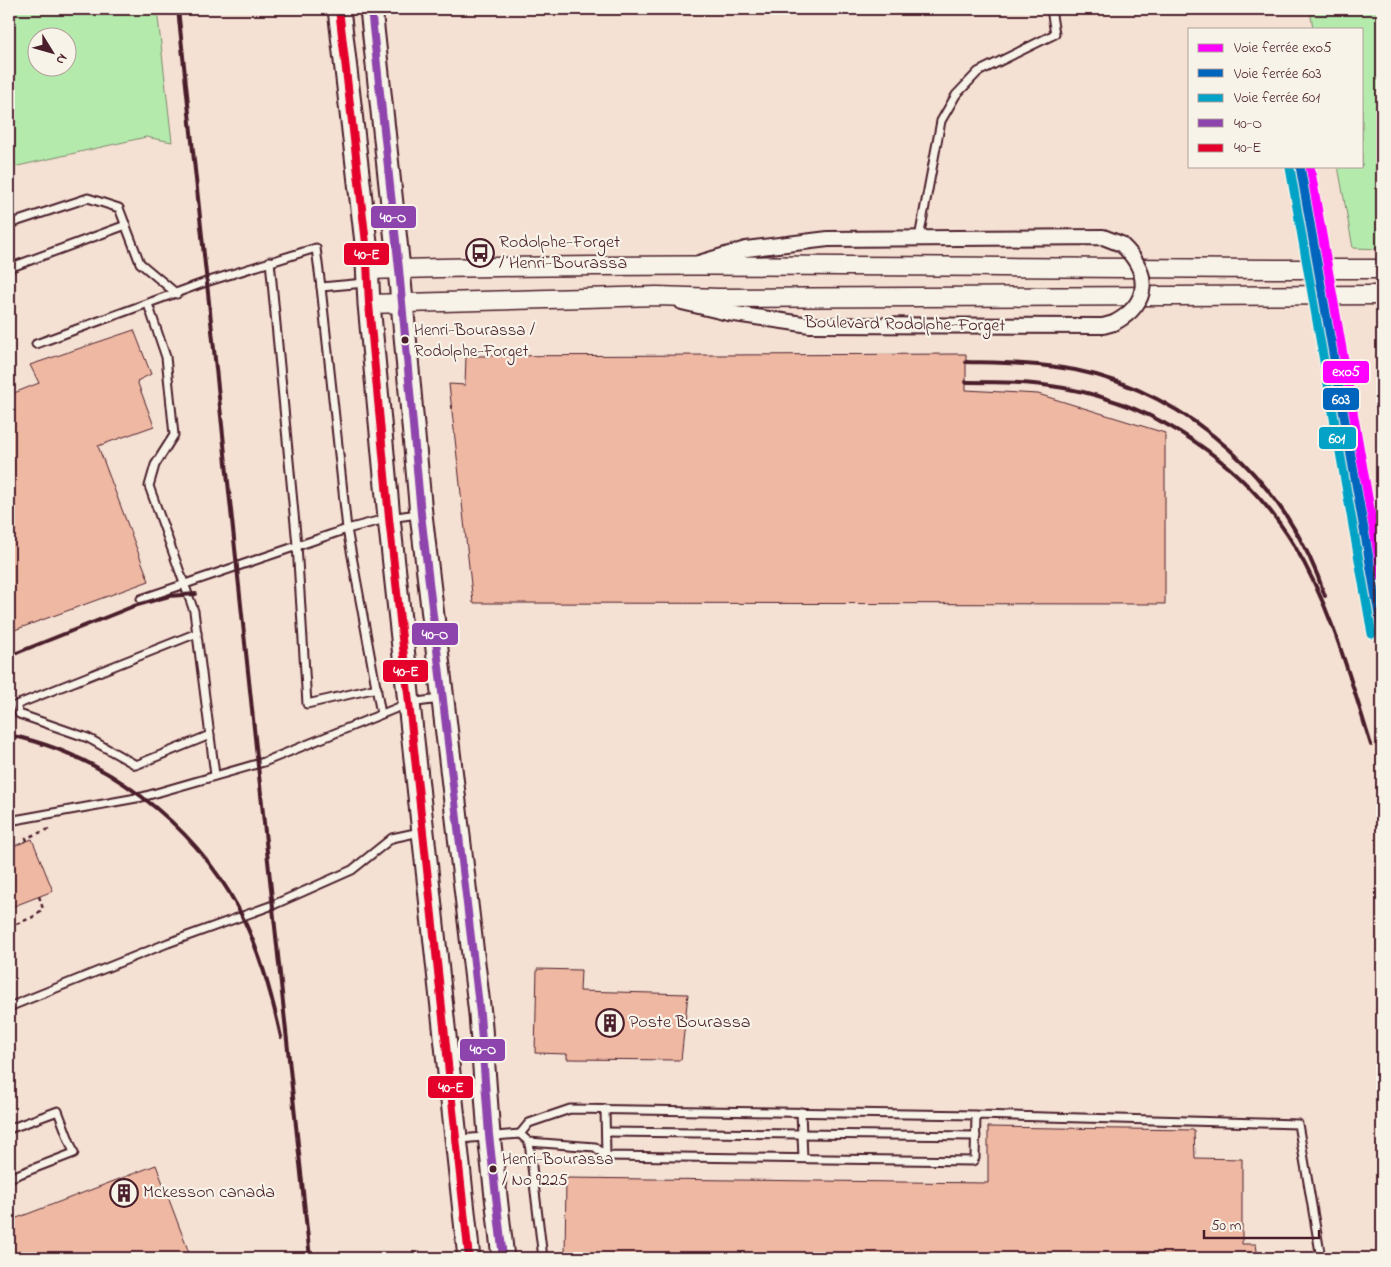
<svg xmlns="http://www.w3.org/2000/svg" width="1391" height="1267" font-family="'Indie Flower',sans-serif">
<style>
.green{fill:#b4ebad;stroke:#7f856c;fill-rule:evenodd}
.building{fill:#efb8a3;stroke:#4a1f2b}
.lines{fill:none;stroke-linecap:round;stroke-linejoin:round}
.service-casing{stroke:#4a1f2b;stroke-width:11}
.minor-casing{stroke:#4a1f2b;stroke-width:18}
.tertiary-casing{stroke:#4a1f2b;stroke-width:21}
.primary-casing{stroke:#4a1f2b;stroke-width:25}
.path{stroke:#4a1f2b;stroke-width:2.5;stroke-dasharray:4 4;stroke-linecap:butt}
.service{stroke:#f7f3e8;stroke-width:7}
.minor{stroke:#f7f3e8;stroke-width:14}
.tertiary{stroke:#f7f3e8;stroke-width:18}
.primary{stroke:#f7f3e8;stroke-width:21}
.rail{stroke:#4a1f2b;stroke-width:4}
.minor-bridge-casing{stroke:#4a1f2b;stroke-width:18;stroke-linecap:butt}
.minor-bridge{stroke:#f7f3e8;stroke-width:14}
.bus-1-casing{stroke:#f7f3e8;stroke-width:11}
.bus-2-casing{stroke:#f7f3e8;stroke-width:11}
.bus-1{stroke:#8e44ad;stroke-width:8}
.bus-2{stroke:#e4002b;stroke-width:8}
.rail-1-casing{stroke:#f7f3e8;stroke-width:12}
.rail-2-casing{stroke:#f7f3e8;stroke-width:12}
.rail-3-casing{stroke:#f7f3e8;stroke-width:12}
.rail-1{stroke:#f0f;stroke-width:9}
.rail-2{stroke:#0065bd;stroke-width:9}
.rail-3{stroke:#04a2c6;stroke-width:9}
.bus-dot{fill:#4a1f2b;stroke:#f7f3e8;stroke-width:2}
.labels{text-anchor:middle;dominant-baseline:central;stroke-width:4.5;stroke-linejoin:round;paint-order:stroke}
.bus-label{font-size:17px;fill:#4a1f2b;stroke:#f7f3e8;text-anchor:start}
.poi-label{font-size:18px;fill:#4a1f2b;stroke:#f7f3e8;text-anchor:start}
.street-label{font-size:18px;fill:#4a1f2b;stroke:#f7f3e8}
.line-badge{stroke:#f7f3e8;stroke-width:2}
.badge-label{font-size:14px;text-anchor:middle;font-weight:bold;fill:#fff}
</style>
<rect width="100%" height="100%" fill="#f5e1d3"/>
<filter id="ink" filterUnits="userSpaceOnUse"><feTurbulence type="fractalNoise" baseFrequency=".02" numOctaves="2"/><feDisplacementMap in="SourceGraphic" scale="10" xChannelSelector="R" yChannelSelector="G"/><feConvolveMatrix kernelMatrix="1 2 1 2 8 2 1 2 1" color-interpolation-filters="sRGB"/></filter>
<g filter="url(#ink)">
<g class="green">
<path d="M9 9H157L172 142 146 137 9 168ZM38 38H68V68H38Z"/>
<polygon points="1310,9 1382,9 1382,249 1353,248 1338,166 1362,166 1362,29 1313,29"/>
</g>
<g class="building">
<polygon points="134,330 151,374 137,381 154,426 98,446 149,581 9,632 9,395 39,383 30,365"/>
<polygon points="966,354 966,390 1038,394 1165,433 1165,604 473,603 449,384 465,385 466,356"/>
<polygon points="32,839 53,891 9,908 9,848"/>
<polygon points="537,969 581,970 580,991 688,994 681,1060 567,1059 567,1054 535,1053"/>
<polygon points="988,1127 1194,1130 1195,1158 1242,1159 1242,1244 1256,1244 1258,1258 565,1258 566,1178 988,1183"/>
<polygon points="156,1165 191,1258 9,1258 9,1221"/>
</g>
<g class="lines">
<defs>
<g id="service">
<polyline points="9,224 88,198 119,208 140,263 177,294"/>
<polyline points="919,238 941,121 956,95 978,72 1055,34 1051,9"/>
<polyline points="270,261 297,545 307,704 377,688"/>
<polyline points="9,268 126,225"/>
<polyline points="148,304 166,357 174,435 155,465 149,486 194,611 215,775"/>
<polyline points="36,344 206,282 316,248 321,287"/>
<polyline points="141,599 347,529 321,287 365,283"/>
<polyline points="197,633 16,705 19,714 88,738 136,765 210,735"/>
<polyline points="381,714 347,529 389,518 418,514"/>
<polyline points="9,821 142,797 264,762 409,703 440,699"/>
<polyline points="9,1007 168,943 273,905 352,870 392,838 420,832"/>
<polyline points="605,1109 606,1156"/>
<polyline points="801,1112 803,1158"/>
<polyline points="976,1115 975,1158 973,1161 606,1156 595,1147 529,1142 520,1134 529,1123 570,1109 976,1115 1298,1124 1321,1258"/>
<polyline points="9,1129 58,1111 74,1153 9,1178"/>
<polyline points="606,1132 976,1136"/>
<polyline points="460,1139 520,1134"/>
<polyline points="529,1142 543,1258"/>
</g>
<g id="minor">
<polyline points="699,263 746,249 828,239 1103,237 1121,244"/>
<polyline points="682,302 728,313 810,325 1103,326 1114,323"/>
</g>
<g id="tertiary">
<path d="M368 270C706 260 1044 270 1382 269"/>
<polyline points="369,304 657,296 719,298 1382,295"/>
</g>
<g id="primary">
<polyline points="339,9 366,243 369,304 389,518 469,1258"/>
<polyline points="371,9 399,269 421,514 480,1014 489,1135 503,1258"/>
</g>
</defs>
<use href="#service" class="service-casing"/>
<use href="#minor" class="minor-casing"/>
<use href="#tertiary" class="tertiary-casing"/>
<use href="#primary" class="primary-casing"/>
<g class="path">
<polyline points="27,841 26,838 49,829"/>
<polyline points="9,927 33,917 43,909 39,896"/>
</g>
<use href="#service" class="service"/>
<use href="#minor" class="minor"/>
<use href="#tertiary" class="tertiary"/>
<use href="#primary" class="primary"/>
<g class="rail">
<polyline points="178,9 310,1258"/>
<path d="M966 362C1003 363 1039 363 1075 370 1191 393 1289 485 1325 596"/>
<path d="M966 382C999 382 1031 382 1064 388 1158 405 1244 463 1294 545 1331 606 1350 678 1371 745"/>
<polyline points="9,656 134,606 169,596 196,594"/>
<path d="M9 735C103 754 193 823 238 908 259 948 271 992 281 1037"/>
</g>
<defs>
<path id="minor-bridge" d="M1114 323C1151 303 1151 272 1121 244"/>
</defs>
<use href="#minor-bridge" class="minor-bridge-casing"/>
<use href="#minor-bridge" class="minor-bridge"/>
<defs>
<polyline id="bus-1" points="371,9 399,269 421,514 480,1014 489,1135 503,1258"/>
<polyline id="bus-2" points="339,9 366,243 369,304 389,518 469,1258"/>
</defs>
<use href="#bus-1" class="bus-1-casing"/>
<use href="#bus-2" class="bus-2-casing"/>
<use href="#bus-1" class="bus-1"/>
<use href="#bus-2" class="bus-2"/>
<defs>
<polyline id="rail-1" points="1310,166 1382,577"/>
<polyline id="rail-2" points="1300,166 1382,632"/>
<polyline id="rail-3" points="1290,168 1372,634"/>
</defs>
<use href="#rail-1" class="rail-1-casing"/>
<use href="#rail-2" class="rail-2-casing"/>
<use href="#rail-3" class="rail-3-casing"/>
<use href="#rail-1" class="rail-1"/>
<use href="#rail-2" class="rail-2"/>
<use href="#rail-3" class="rail-3"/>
</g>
</g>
<defs>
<symbol id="bus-ring" viewBox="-11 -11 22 22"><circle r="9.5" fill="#f7f3e8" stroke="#4a1f2b" stroke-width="1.5"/><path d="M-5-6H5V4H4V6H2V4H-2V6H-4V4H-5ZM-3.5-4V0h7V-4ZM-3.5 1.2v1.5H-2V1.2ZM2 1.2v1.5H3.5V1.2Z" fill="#4a1f2b"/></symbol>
<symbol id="building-ring" viewBox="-11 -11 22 22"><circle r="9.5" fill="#f7f3e8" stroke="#4a1f2b" stroke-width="1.5"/><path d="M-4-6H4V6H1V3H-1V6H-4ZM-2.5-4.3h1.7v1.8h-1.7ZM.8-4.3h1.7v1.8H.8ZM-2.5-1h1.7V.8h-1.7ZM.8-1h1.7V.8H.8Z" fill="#4a1f2b"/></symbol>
</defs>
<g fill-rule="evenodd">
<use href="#bus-ring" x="464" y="237" width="32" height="32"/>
<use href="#building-ring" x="594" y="1007" width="32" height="32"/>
<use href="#building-ring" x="108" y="1177" width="32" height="32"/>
</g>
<g class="bus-dot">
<circle cx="405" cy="340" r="4.5"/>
<circle cx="493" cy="1169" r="4.5"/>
</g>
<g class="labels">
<g class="bus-label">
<text x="414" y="330">Henri-Bourassa /<tspan x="414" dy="21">Rodolphe-Forget</tspan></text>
<text x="502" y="1159">Henri-Bourassa<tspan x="502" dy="21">/ No 9225</tspan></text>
</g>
<g class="poi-label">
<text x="499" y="243">Rodolphe-Forget<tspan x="499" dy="21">/ Henri-Bourassa</tspan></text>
<text x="629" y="1023">Poste Bourassa</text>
<text x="143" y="1193">Mckesson canada</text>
</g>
<g class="street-label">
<text transform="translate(905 325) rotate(1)">Boulevard Rodolphe-Forget</text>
</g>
</g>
<g class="line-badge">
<rect x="370" y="205" width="47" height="24" rx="5" fill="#8e44ad"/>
<rect x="343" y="242" width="47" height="24" rx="5" fill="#e4002b"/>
<rect x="1322" y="360" width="48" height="24" rx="5" fill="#f0f"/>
<rect x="1322" y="387" width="38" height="24" rx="5" fill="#0065bd"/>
<rect x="1318" y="426" width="39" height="24" rx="5" fill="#04a2c6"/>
<rect x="411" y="622" width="48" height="24" rx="5" fill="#8e44ad"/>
<rect x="382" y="659" width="47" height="24" rx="5" fill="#e4002b"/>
<rect x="459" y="1038" width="47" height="24" rx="5" fill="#8e44ad"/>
<rect x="427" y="1075" width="47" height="24" rx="5" fill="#e4002b"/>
</g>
<g class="badge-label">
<text x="393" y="222">40-O</text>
<text x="367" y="259">40-E</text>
<text x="1346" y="376">exo5</text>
<text x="1341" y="404">603</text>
<text x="1337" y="443">601</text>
<text x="435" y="639">40-O</text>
<text x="406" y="676">40-E</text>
<text x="483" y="1054">40-O</text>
<text x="451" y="1092">40-E</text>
</g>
<rect width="1391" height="1267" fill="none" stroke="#f7f3e8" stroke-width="30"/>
<rect x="15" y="15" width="1361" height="1237" fill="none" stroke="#4a1f2b" stroke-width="2" filter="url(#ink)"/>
<rect x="1188" y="28" width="175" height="140" fill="#f7f3e8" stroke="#b29e9c"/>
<rect x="1198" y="44" width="25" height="8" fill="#ff00ff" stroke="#b29e9c"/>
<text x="1234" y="52" font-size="15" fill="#4a1f2b">Voie ferrée exo5</text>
<rect x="1198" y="69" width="25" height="8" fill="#0065bd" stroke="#b29e9c"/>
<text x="1234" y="78" font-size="15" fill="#4a1f2b">Voie ferrée 603</text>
<rect x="1198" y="94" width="25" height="8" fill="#04a2c6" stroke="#b29e9c"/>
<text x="1234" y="102" font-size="15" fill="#4a1f2b">Voie ferrée 601</text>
<rect x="1198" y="119" width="25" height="8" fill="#8e44ad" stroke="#b29e9c"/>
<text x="1234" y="128" font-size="15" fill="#4a1f2b">40-O</text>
<rect x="1198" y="144" width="25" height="8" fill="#e4002b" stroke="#b29e9c"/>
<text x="1234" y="152" font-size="15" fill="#4a1f2b">40-E</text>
<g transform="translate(52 52) rotate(127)"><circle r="24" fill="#f7f3e8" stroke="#b29e9c"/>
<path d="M0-4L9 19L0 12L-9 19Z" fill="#4a1f2b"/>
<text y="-8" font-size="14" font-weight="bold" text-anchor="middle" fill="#4a1f2b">N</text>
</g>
<path d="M1204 1230v8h115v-8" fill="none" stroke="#4a1f2b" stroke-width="2.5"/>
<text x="1211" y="1230" font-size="15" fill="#4a1f2b" stroke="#f7f3e8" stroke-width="4" paint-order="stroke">50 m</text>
</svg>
